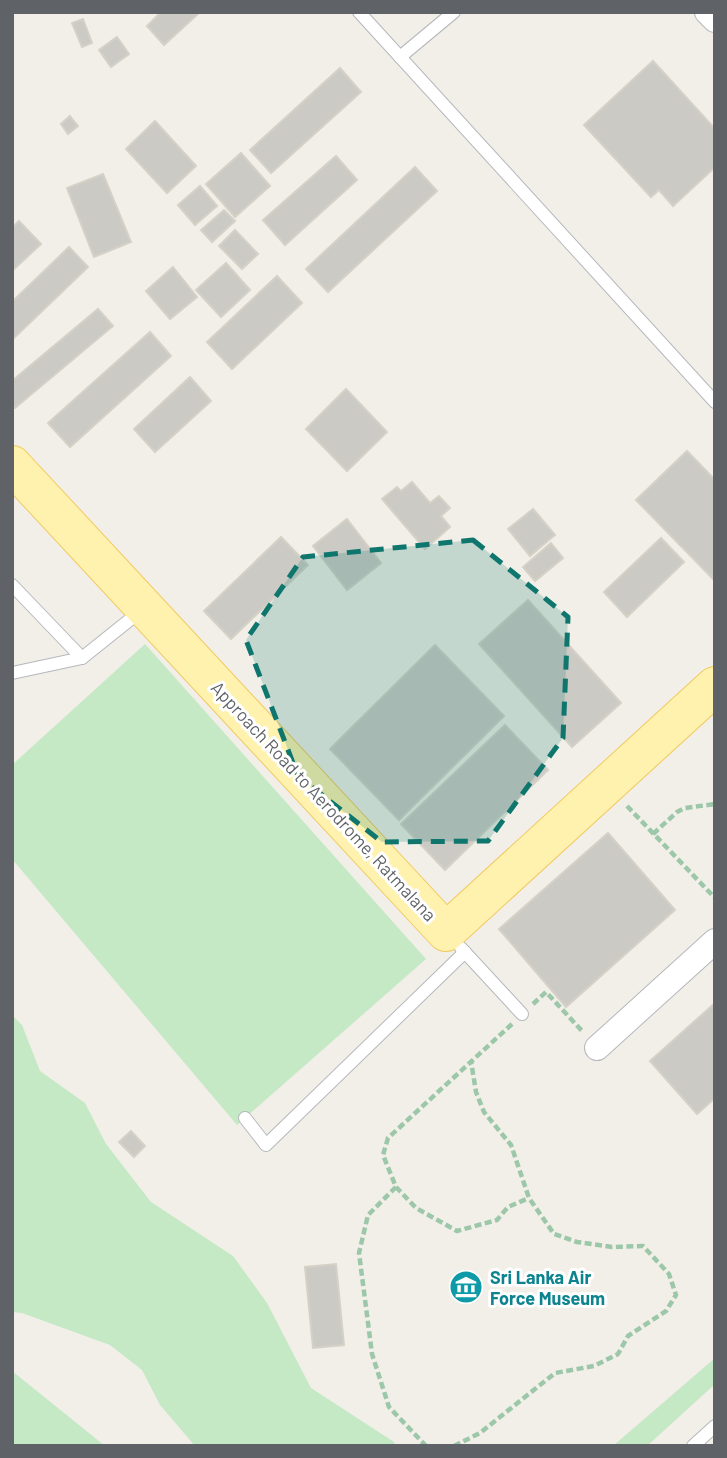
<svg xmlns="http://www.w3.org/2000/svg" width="727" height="1458" font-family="Barlow,sans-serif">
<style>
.green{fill:#c5e8c5}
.building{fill:#cccac5;stroke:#d6d1c6;stroke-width:2}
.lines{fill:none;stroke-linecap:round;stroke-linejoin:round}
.lane-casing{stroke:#b5b8bc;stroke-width:14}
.street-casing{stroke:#b5b8bc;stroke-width:26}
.primary-casing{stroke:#f2c960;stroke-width:40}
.path{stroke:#9cc7a9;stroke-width:4.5;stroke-dasharray:7 3.5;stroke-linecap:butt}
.lane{stroke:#fff;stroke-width:12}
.street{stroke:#fff;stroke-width:24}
.primary{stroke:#fff2af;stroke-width:38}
.marked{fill:#0f766e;fill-opacity:0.2;stroke:#0f766e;stroke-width:5;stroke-dasharray:14 9;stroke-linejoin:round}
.labels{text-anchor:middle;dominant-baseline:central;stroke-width:6;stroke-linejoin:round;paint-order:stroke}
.street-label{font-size:18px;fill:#5f6368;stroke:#fff}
.culture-label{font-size:18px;font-weight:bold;fill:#0d838f;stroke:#fff;text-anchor:start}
</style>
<rect width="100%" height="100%" fill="#f1efe8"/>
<g class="green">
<polygon points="145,644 426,959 237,1125 12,859 12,765"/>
<polygon points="12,1015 22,1025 40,1071 85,1103 106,1144 151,1202 233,1256 267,1303 311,1388 394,1442 396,1446 195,1446 160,1405 142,1370 110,1345 22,1313 12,1312"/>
<polygon points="715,1358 715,1384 647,1446 613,1446"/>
<polygon points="12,1371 105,1446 12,1446"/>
</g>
<g class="building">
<polygon points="161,12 200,12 164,45 147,26"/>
<polygon points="83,19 92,43 82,47 72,23"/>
<polygon points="117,37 129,54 111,67 99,50"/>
<polygon points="653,61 715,129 715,167 673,206 659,190 651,197 584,125"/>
<polygon points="340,68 361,92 271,173 250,150"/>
<polygon points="70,116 78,126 68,134 61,124"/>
<polygon points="155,121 196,166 167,193 126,149"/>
<polygon points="241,153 270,186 235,217 206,184"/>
<polygon points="336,156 357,180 285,245 263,220"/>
<polygon points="415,167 437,191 328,292 306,269"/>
<polygon points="103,174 131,242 94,257 67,188"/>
<polygon points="200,186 217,206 195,225 178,205"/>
<polygon points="224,210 235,221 212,242 201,230"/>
<polygon points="19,221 41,244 12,271 12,228"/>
<polygon points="235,230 258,254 242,269 219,246"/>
<polygon points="69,247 88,267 12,340 12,302"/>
<polygon points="226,263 250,290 221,317 196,290"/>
<polygon points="173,267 197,297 170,319 146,291"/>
<polygon points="277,276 302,303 232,369 207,342"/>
<polygon points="98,309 113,326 15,408 12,405 12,381"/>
<polygon points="150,332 171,356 70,447 48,423"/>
<polygon points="190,377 211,401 155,452 134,429"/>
<polygon points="346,389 387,432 347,471 306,429"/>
<polygon points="687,451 715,480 715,581 636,500"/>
<polygon points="412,482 430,503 439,496 450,508 441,516 450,527 425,549 382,499 397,487 401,491"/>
<polygon points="533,509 555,535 530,556 508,529"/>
<polygon points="347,519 381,563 347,590 313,546"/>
<polygon points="281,537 308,565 231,639 204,611"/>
<polygon points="661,538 684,562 627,617 604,592"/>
<polygon points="551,543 563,558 535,581 523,567"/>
<polygon points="528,600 621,703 572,747 479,644"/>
<polygon points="435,645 504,716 399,820 330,749"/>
<polygon points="505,725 548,770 445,870 401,824"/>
<polygon points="608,833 675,910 566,1007 499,929"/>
<polygon points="715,1003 715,1098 697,1114 650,1061"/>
<polygon points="131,1131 145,1146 134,1157 119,1142"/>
<polygon points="336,1264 344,1345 313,1348 305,1267"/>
</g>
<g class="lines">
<defs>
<g id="lane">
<polyline points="359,12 715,402"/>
<polyline points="400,57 454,12"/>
<polyline points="12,585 82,658"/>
<polyline points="12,673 82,658 142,610"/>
<polyline points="461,948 522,1014"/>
<polyline points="245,1118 266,1145 465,952"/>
<polyline points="693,1446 715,1426"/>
</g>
<g id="street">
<polyline points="707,12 715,20"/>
<polyline points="597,1048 715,941"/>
</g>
<polyline id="primary" points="12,465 446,932 715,686"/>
</defs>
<use href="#lane" class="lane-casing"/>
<use href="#street" class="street-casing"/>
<use href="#primary" class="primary-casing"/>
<g class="path">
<polyline points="627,806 715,898"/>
<polyline points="653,834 677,812 685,808 715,804"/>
<polyline points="533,1004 546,992 583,1032"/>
<polyline points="512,1024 388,1138 383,1155 396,1187 416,1208 457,1231 497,1220 508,1207 529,1198"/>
<polyline points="396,1187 368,1215 359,1253 372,1354 389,1407 426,1446"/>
<polyline points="454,1446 480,1433 555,1373 594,1366 618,1354 628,1336 666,1311 676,1295 669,1274 643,1246 612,1247 577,1242 554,1234 529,1198 511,1145 484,1112 476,1092 471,1061"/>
</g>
<use href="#lane" class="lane"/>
<use href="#street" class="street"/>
<use href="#primary" class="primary"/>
</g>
<path class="marked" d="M473 540 568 617 563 738 488 841 382 842 298 776 246 640 303 557Z"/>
<defs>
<symbol id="museum-disc" viewBox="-11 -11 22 22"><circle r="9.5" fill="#0f9aa8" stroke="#fff"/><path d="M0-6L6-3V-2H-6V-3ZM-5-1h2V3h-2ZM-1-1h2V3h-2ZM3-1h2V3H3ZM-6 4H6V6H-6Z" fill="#fff"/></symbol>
</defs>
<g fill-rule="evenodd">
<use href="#museum-disc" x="447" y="1268" width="38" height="38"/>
</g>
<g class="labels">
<g class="street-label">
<text transform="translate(324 801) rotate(47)">Approach Road to Aerodrome, Ratmalana</text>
</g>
<g class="culture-label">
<text x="490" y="1277">Sri Lanka Air<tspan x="490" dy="21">Force Museum</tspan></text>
</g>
</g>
<rect width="727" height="1458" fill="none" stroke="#5f6368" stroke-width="28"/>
</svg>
